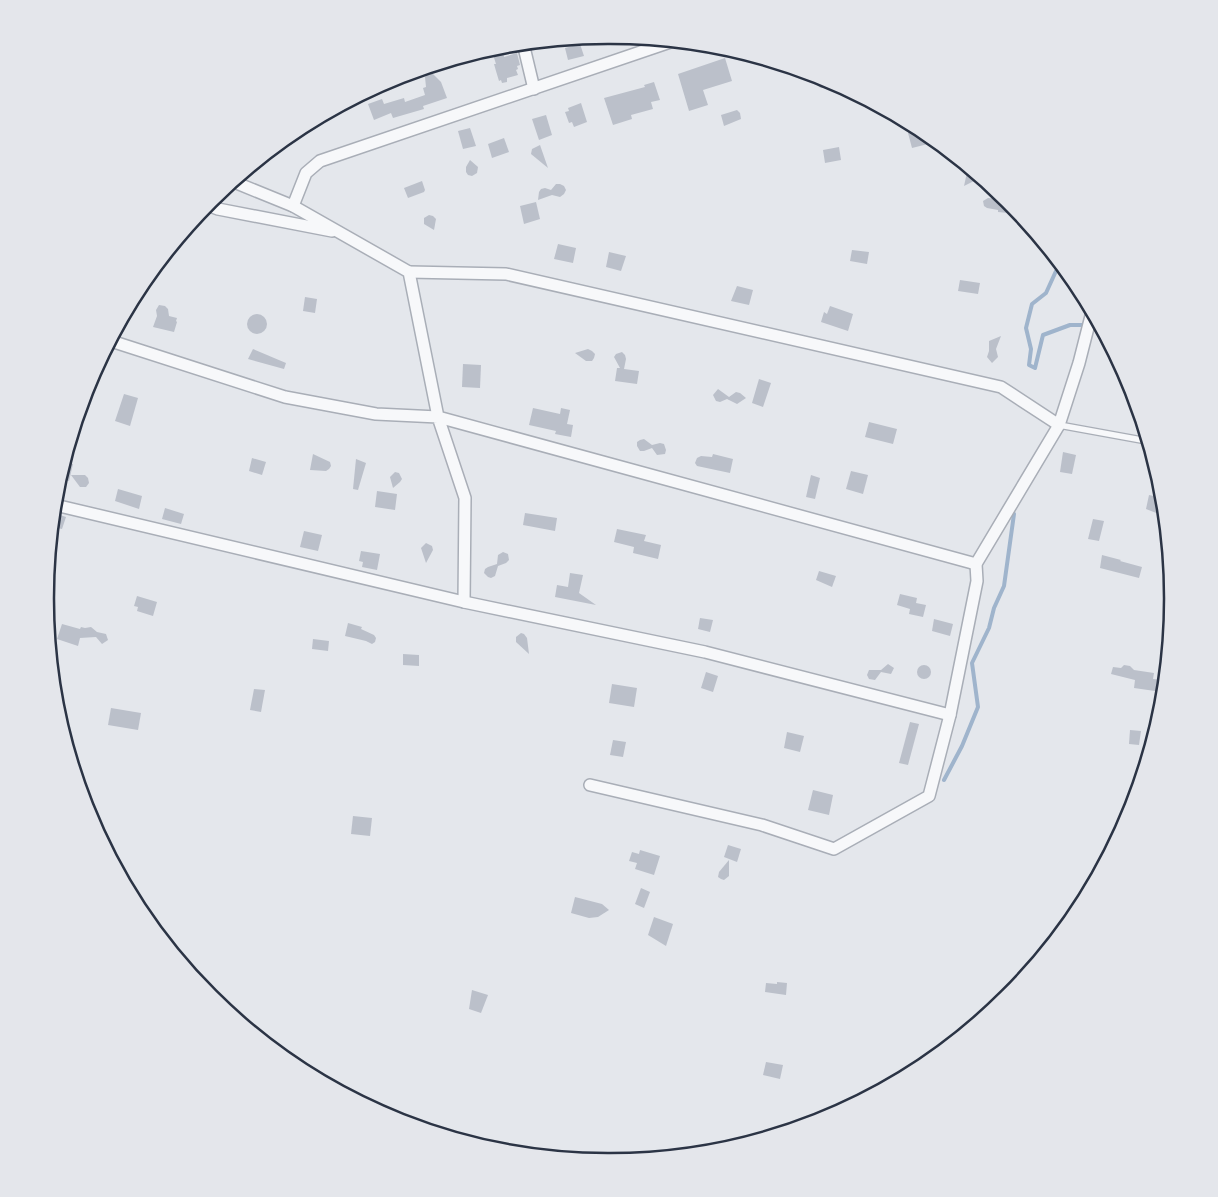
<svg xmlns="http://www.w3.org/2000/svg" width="1218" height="1197" font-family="Cabin,sans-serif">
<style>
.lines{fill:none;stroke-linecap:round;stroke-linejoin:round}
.stream{stroke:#9fb4cc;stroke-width:4}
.building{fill:#bbc0ca}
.service-casing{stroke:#a9aeb7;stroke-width:8}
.minor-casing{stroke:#a9aeb7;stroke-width:14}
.service{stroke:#f7f8fa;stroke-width:5.5}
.minor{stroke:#f7f8fa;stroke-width:11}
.rim{fill:none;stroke:#2b3445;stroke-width:2.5}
</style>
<rect width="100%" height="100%" fill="#e4e7ec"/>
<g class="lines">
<g class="stream">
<polyline points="1062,266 1056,271 1046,293 1032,304 1026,328 1031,349 1029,365 1035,368 1043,335 1070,325 1086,325"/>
<polyline points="944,780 962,746 978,707 972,663 989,628 994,608 1004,586 1014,514"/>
</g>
</g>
<g class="building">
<polygon points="580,44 584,56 568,60 565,48"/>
<polygon points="502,45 504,57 517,53 520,65 517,66 518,69 516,70 518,75 507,78 507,82 502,83 501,80 499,81 496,71 494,64 496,64 491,48"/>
<polygon points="725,58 732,81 703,90 708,105 689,111 678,74"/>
<polygon points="429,73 433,74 441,82 447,98 423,106 424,109 393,118 391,113 374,120 368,104 382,99 384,104 404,98 405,102 425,95 423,88 426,87 425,77"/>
<polygon points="654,82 660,100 651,102 653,109 631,115 632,119 613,125 604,98 645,87 644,85"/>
<polygon points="581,103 587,122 574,127 572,122 569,123 565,112 569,111 568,108"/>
<polygon points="737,110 740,113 741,119 724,126 721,115"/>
<polygon points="546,115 552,135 539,140 532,119"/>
<polygon points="470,128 476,146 463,149 458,131"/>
<polygon points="921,129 936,142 912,148 908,133"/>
<polygon points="504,138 509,152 492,158 488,144"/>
<polygon points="540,145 548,168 531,154 532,149"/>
<polygon points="839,147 841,160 825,163 823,150"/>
<polygon points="470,160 478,167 477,173 472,176 468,175 466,172 466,167"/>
<polygon points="968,168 980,178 964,186"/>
<polygon points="422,181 425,190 424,192 408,198 404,188"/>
<polygon points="556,184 560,184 564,186 566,190 564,194 560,197 552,195 538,200 539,192 541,189 545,188 551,190"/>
<polygon points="1000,194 1008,200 1019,214 998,212 998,210 987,208 984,206 983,201 988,198 999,199"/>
<polygon points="536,202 540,219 524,224 520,206"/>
<polygon points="429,215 433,216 436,219 434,230 424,224 424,218"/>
<polygon points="558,244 576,248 573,263 554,259"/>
<polygon points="852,250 869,252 867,264 850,261"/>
<polygon points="609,252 626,256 621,271 606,267"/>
<polygon points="960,280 980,283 978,294 958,291"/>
<polygon points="737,286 753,290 749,305 731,301"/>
<polygon points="305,297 317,299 315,313 303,311"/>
<polygon points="159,305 165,306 168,309 169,316 177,318 176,321 177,322 174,332 153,327 157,316 156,310"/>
<polygon points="830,306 853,314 848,331 821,322 824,312 827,314"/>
<circle cx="257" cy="324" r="10"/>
<polygon points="1001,336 996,349 998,357 992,363 987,357 989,351 989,341"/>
<polygon points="253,349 286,363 284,369 248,359"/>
<polygon points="588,349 592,351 595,354 594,358 592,361 586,361 575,353"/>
<polygon points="622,352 625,355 626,359 624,369 639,371 637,384 615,381 617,368 620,368 614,357 616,354"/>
<polygon points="463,364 481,365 480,388 462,387"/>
<polygon points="759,379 771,383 763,407 752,403"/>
<polygon points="718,389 729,397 736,392 740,393 746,398 737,404 727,399 720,402 716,401 713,395"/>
<polygon points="124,394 138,398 130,426 115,421"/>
<polygon points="533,408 560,414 561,408 570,410 567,424 573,425 571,437 555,434 556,431 529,425"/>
<polygon points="869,422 897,429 893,444 865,437"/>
<polygon points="644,439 652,445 660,443 664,444 666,450 665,454 657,455 652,448 644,451 640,451 637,446 637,442 640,440"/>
<polygon points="1063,452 1076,455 1072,474 1060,472"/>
<polygon points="313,454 330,462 331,466 329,469 326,471 310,470"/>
<polygon points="713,454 733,459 730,473 697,466 695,463 697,458 701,456 712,457"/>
<polygon points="252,458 266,462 262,475 249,471"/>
<polygon points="356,459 366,463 358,490 353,489"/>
<polygon points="64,462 73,464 69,481 59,478"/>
<polygon points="851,471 868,475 863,494 846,489"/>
<polygon points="395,472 399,473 402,479 400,482 393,488 390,477"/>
<polygon points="71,475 85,475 88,478 89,483 86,487 80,487"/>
<polygon points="811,475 820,478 815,499 806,497"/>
<polygon points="118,489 142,496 139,509 115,501"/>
<polygon points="377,491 397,494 395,510 375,507"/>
<polygon points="1149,495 1163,498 1164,516 1146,509"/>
<polygon points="165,508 184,514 181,524 162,519"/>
<polygon points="54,513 66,517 62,529 53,527"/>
<polygon points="525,513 557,518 555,531 523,525"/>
<polygon points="1093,519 1104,521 1099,541 1088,539"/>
<polygon points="617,529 646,535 644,541 661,545 658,559 633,553 634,547 614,542"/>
<polygon points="304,531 322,535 318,551 300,547"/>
<polygon points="426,543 432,546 433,550 426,563 421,548"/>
<polygon points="361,551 380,554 377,570 362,567 363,562 359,561"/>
<polygon points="503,552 508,554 509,560 506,563 498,566 495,576 491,578 488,577 484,573 485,569 488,567 497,564 498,555"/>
<polygon points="1102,555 1121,560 1120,561 1142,567 1139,578 1100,568"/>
<polygon points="819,571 836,576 832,587 816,580"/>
<polygon points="570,573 583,575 579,593 596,605 555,597 557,585 568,587"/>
<polygon points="900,594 917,598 916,603 926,605 923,617 909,614 910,609 897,605"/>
<polygon points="137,596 157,602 153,616 137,611 138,607 134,606"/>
<polygon points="700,618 713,620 710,632 698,629"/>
<polygon points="934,619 953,624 950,636 932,631"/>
<polygon points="348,623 362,627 361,629 374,635 376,638 375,642 372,644 366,641 345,636"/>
<polygon points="62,624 80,629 81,627 85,628 91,627 97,632 106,634 108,640 102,644 96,637 80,638 78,646 57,639"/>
<polygon points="521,633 524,634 527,638 529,654 516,642 516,637"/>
<polygon points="313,639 329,641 328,651 312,649"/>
<polygon points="403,654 419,655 419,666 403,665"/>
<polygon points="888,664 894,668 891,674 881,672 875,680 869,679 867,675 869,670 881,670"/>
<polygon points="1124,665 1130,666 1134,670 1154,673 1153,679 1164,680 1162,692 1134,688 1135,680 1111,674 1113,667 1121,668"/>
<circle cx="924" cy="672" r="7"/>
<polygon points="706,672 718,676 713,692 701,688"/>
<polygon points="612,684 637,688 634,707 609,703"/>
<polygon points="254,689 265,690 261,712 250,710"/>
<polygon points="111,708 141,713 138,730 108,725"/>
<polygon points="910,722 919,724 908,765 899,763"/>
<polygon points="1130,730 1141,731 1139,745 1129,744"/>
<polygon points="787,732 804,736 800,752 784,748"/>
<polygon points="613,740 626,742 623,757 610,755"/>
<polygon points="813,790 833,795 829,815 808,810"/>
<polygon points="353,816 372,818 370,836 351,834"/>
<polygon points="728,845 741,849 737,862 724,857"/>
<polygon points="640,850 660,856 654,875 635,869 637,863 629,861 632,852 639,854"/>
<polygon points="729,860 729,876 724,880 721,879 718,877 719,872"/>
<polygon points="641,888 650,892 644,908 635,904"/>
<polygon points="575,897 602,904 609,910 598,917 589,918 571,913"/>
<polygon points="654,917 673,924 666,946 648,935"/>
<polygon points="777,982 787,983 786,995 765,992 766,983 777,984"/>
<polygon points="472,990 488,995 481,1013 469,1009"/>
<polygon points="766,1062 783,1065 780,1079 763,1075"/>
</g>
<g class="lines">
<defs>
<polyline id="service" points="1059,425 1147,441"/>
<g id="minor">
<polyline points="523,43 534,89"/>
<polyline points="818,76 823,81 830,81"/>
<polyline points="234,181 234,182 293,206 409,272 438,417 976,564"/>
<polyline points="207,205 218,209 332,231"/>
<polyline points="293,206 306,173 320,161 673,41"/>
<polyline points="409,272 506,274 1001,387 1059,425"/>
<polyline points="111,341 285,397 376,414 438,417 465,498 464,602"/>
<polyline points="55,505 464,602 705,652 950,715"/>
<polyline points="590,785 762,825 834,849 929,796 950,715 977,581 976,564 1059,425 1079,363 1092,312"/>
</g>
</defs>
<use href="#service" class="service-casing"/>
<use href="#minor" class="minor-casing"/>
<use href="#service" class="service"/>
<use href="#minor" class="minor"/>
</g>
<path d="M0 0H1218V1197H0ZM608 44H610A554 554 0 0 1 1164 598V599A554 554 0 0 1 610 1153H608A554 554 0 0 1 54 599V598A554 554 0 0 1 608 44Z" fill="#e4e6eb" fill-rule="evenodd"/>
<path class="rim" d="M608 44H610A554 554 0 0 1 1164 598V599A554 554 0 0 1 610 1153H608A554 554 0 0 1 54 599V598A554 554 0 0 1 608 44Z"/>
</svg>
